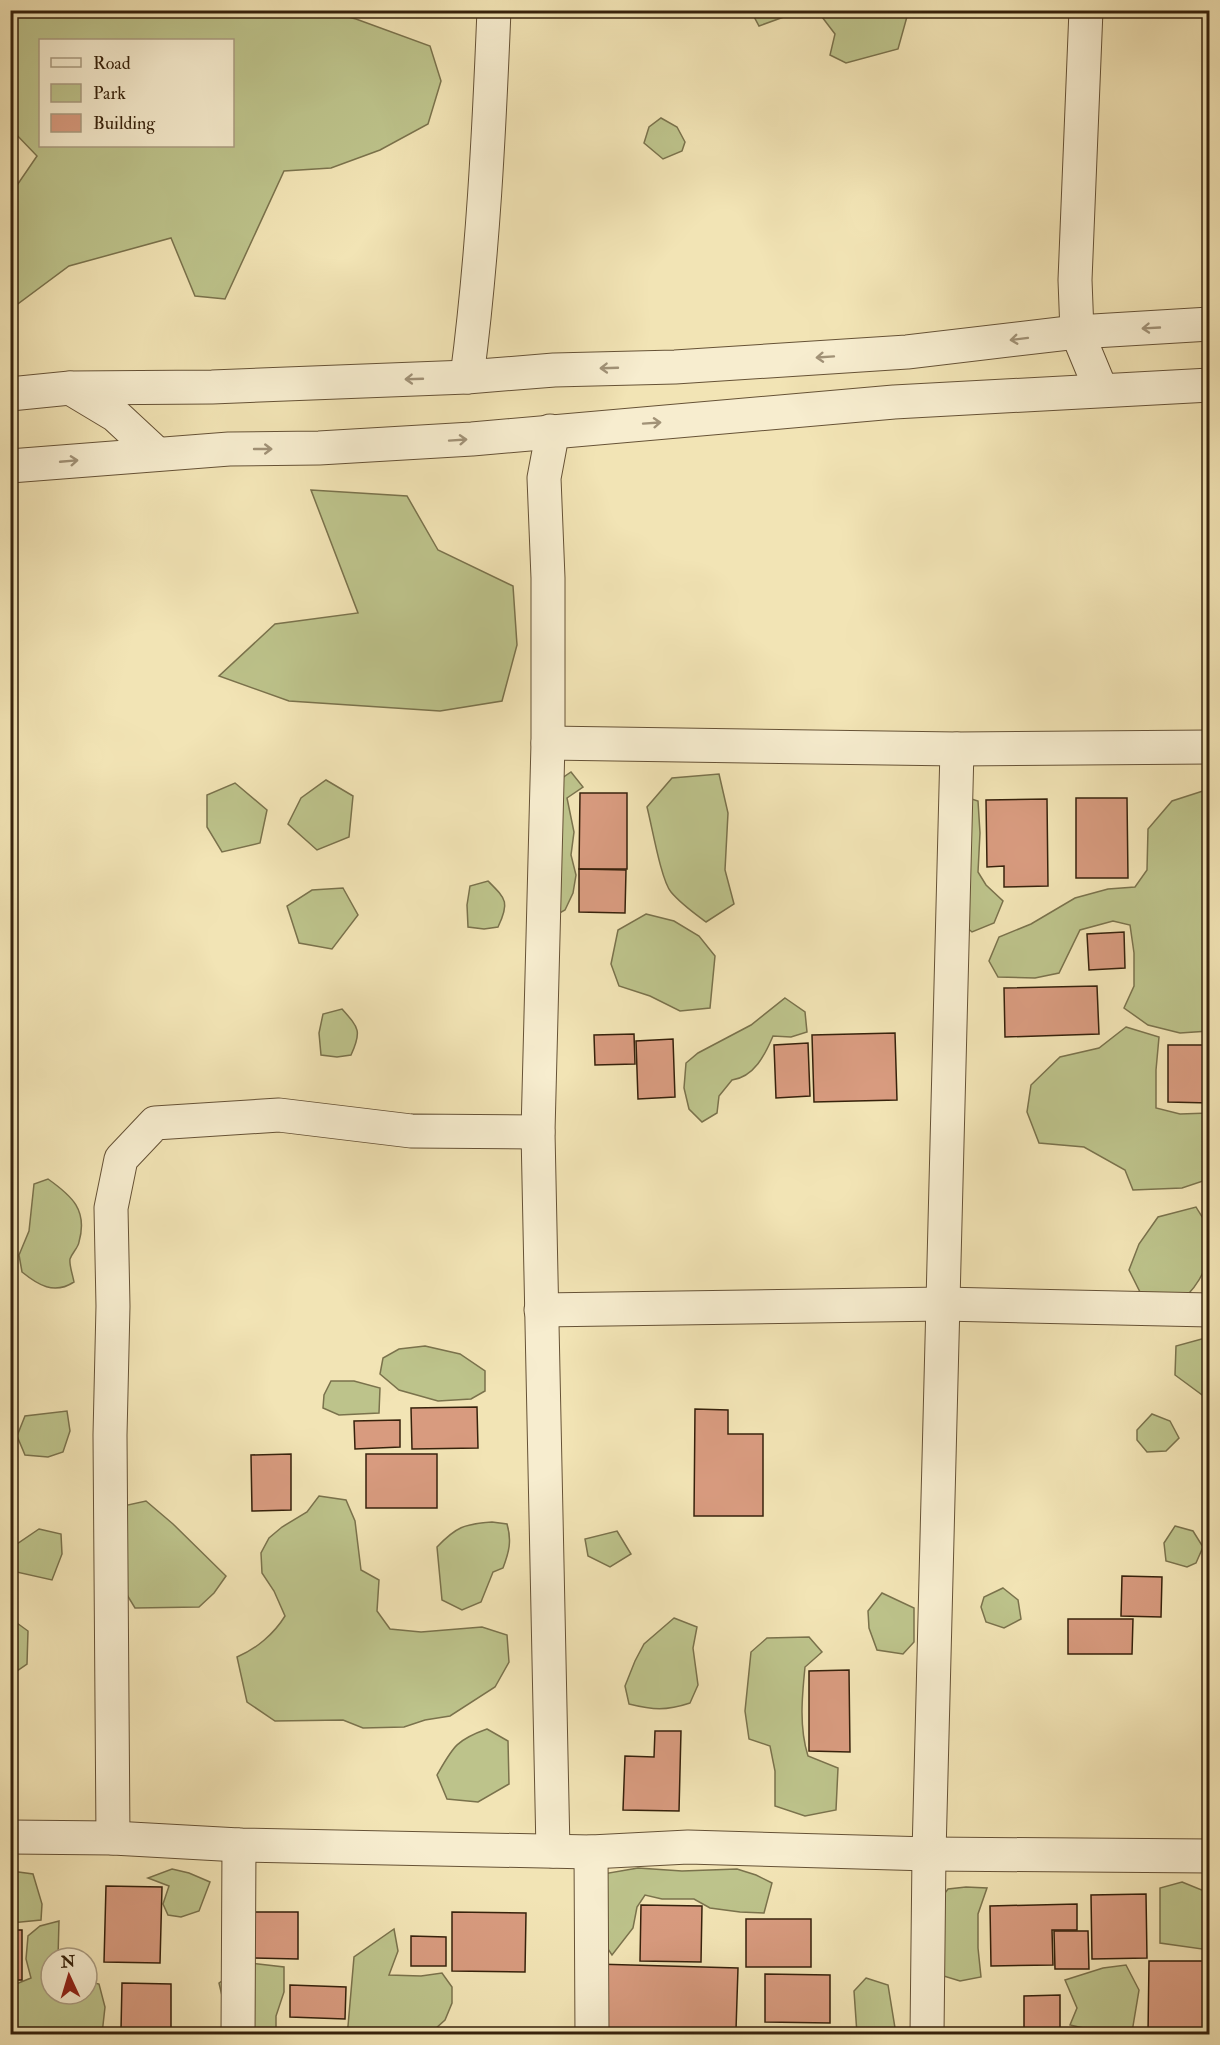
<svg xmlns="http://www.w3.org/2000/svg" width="1220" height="2045" font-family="'IM FELL Double Pica',serif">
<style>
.green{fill:#bdc38b;stroke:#7a724c;stroke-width:1.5;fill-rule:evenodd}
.building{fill:#d89b7f;stroke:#37220c;stroke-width:1.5}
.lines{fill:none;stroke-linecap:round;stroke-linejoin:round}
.minor-casing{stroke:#665236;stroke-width:35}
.minor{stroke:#f7edcf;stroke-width:33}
.oneway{stroke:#a19277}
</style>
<rect width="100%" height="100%" fill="#f2e4b5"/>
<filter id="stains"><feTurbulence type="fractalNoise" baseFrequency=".00333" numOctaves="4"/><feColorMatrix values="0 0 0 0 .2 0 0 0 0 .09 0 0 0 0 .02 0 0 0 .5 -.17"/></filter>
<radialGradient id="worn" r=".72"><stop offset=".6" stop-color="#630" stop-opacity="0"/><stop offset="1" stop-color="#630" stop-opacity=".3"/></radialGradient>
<g class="green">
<path d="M11 10 325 11 356 19 430 46 441 81 428 124 380 150 331 168 284 171 225 299 195 296 171 238 69 266 11 309V194L37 156 11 129ZM40 40H232V146H40Z"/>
<polygon points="751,11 912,11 908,13 898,49 846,63 830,55 835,34 819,13 792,14 759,26"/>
<polygon points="661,118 677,127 685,142 682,151 663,159 644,143 649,127"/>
<polygon points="311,490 407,496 438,550 513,586 517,645 502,701 440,711 289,701 219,676 275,624 358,613"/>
<polygon points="571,772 583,787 567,798 574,832 571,855 576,875 573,893 565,910 549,919 552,785"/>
<path d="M719 774 728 813 725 870 734 904 706 922C694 913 681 904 671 892 661 880 652 826 647 807L672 778Z"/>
<polygon points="326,780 353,796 349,837 317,850 288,824 301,798"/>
<polygon points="235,783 267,810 260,843 222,852 207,827 207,795"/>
<polygon points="1209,789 1209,1031 1180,1033 1148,1025 1124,1008 1134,986 1134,953 1130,925 1113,921 1080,930 1059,973 1035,978 998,977 989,961 999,937 1031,924 1075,898 1108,889 1135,887 1147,870 1148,829 1172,801"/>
<polygon points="959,795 978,801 980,833 978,872 986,885 1003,901 994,923 972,932 943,907"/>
<path d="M488 881C506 899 510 902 498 927L484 929 468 927 467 905 470 886Z"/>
<polygon points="343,888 358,915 332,949 299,943 287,906 312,890"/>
<polygon points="646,914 674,921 699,936 715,956 710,1008 680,1011 650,996 619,986 611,964 618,930"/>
<path d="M785 998 805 1012 807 1032 791 1037 773 1036C765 1055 754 1077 732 1080L719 1096 717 1113 702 1122 689 1109 684 1088 686 1063 698 1053 751 1025Z"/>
<path d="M342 1009C359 1028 362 1031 351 1055L337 1057 321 1055 319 1033 323 1014Z"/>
<polygon points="1126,1027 1159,1037 1156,1070 1156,1108 1180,1114 1209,1113 1209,1179 1182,1188 1133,1190 1125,1170 1084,1147 1039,1143 1027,1112 1031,1085 1060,1057 1099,1048"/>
<path d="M48 1179C72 1196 88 1210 79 1242 78 1248 72 1253 70 1259 69 1265 73 1276 74 1282 54 1295 38 1285 22 1272L19 1255 29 1231 34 1184Z"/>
<path d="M1196 1207C1200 1214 1208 1224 1209 1232 1215 1258 1199 1286 1180 1302L1144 1300 1129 1270 1139 1244 1158 1217Z"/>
<polygon points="1209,1337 1210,1337 1209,1400 1175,1375 1176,1346"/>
<polygon points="425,1346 460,1354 485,1371 485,1391 471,1399 438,1401 399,1390 380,1374 383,1358 399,1349"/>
<polygon points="331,1381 354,1381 380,1388 379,1413 339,1415 323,1408 324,1395"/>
<polygon points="67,1411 70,1431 63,1452 48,1457 25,1455 17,1436 25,1416"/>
<polygon points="1152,1414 1170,1421 1179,1438 1166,1451 1147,1452 1137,1440 1137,1430"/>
<path d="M319 1496 346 1500 355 1521 361 1570 379 1580 377 1611 390 1629 421 1632 482 1627 507 1635 509 1662 495 1687 450 1716 425 1720 404 1727 363 1728 343 1720 275 1721 247 1702 237 1657C256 1649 274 1634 285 1616L274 1591 262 1573 261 1553 269 1538 282 1527 307 1512Z"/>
<polygon points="146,1501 173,1524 226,1576 214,1593 199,1607 135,1608 121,1585 123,1506"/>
<path d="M492 1522 507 1524C512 1541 509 1552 503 1568L493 1572 481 1602 462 1610 442 1600 437 1547C456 1527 464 1524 492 1522Z"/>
<polygon points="1175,1526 1193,1531 1203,1547 1196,1563 1187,1567 1166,1561 1164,1543"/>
<polygon points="39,1529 61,1534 62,1554 52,1580 12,1571 17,1544"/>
<polygon points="617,1531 631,1554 610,1567 588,1556 585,1539"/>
<polygon points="1003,1588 1018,1600 1021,1619 1004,1628 986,1622 981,1607 984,1597"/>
<polygon points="882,1593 914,1608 914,1642 903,1654 877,1650 869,1628 868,1611"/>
<polygon points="10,1618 28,1631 27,1664 11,1675"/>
<path d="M674 1618 697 1627 693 1648 698 1685 690 1703C666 1711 653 1710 629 1704L625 1686 635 1661 644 1644Z"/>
<path d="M809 1637 822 1652 805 1667C802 1697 799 1727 808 1756L838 1768 836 1810 805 1816 775 1806V1771L770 1746 749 1739 745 1711 751 1652 767 1638Z"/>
<path d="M487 1729 508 1741 509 1784 478 1802 447 1799 437 1775C453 1747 456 1740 487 1729Z"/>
<polygon points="638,1868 682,1871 737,1869 756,1875 772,1883 764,1913 740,1912 710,1908 694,1899 662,1899 645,1895 637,1907 633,1928 612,1955 602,1940 597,1875"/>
<polygon points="172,1869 189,1873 210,1882 199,1911 181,1917 168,1915 163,1904 169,1886 148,1878"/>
<polygon points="11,1871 33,1874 42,1904 41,1920 11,1923"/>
<polygon points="1182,1882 1204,1891 1209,1889 1209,1950 1160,1943 1160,1888"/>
<polygon points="966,1887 987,1888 978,1914 978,1948 981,1977 960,1981 937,1974 938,1902 948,1889"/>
<polygon points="59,1921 58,1958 51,1958 51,1994 87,1994 87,1981 99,1984 105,2007 102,2034 11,2034 11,1986 31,1978 26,1959 28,1936 40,1926"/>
<polygon points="394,1929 398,1951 389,1975 421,1976 442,1973 452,1987 452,2003 445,2020 434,2030 432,2034 345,2034 348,2026 354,1957"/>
<polygon points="249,1963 284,1967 284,1992 276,2016 276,2034 226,2034 227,2017 219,1983"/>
<polygon points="1126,1965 1139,1990 1132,2032 1101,2032 1070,2025 1077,2008 1065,1980 1103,1968"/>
<polygon points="866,1978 888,1985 896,2034 857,2034 854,1991"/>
</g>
<g class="building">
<polygon points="580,793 627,793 627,869 579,869"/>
<polygon points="1076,798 1127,798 1128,878 1076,878"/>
<polygon points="1047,799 1048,886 1004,887 1004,866 987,867 986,800"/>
<polygon points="579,869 626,870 625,913 579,912"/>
<polygon points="1124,932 1125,968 1089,970 1087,934"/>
<polygon points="1097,986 1099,1034 1005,1037 1004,988"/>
<polygon points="895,1033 897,1100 814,1102 812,1035"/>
<polygon points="634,1034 635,1064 595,1065 594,1035"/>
<polygon points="673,1039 675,1097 638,1099 636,1041"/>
<polygon points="808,1043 810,1096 776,1098 774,1045"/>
<polygon points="1168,1045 1210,1045 1210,1103 1168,1102"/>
<polygon points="477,1407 478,1448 412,1449 411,1408"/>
<polygon points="695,1409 728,1410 728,1434 763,1434 763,1516 694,1516"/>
<polygon points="400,1420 400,1447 355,1449 354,1421"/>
<polygon points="291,1454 291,1510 252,1511 251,1455"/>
<rect x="366" y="1454" width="71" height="54"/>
<polygon points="1122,1576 1162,1577 1161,1617 1121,1616"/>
<polygon points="1068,1619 1133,1619 1132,1654 1068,1654"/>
<polygon points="849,1670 850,1752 809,1751 809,1671"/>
<polygon points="655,1731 681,1731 679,1811 623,1810 625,1756 654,1757"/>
<polygon points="106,1886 162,1887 160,1963 104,1962"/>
<polygon points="1146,1894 1147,1958 1092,1959 1091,1895"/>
<polygon points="1077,1904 1077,1930 1052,1930 1053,1965 991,1966 990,1906"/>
<polygon points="641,1905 702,1906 701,1962 640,1961"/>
<polygon points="250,1912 298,1912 298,1959 249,1958"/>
<polygon points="452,1912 526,1913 525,1972 452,1971"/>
<rect x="746" y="1919" width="65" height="48"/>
<rect x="10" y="1930" width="12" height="50"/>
<polygon points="1054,1931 1088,1931 1089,1969 1055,1969"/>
<polygon points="411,1936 446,1937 446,1966 411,1966"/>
<polygon points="1149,1961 1210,1961 1210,2034 1148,2034"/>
<polygon points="595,1964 738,1968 736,2030 593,2028"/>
<polygon points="765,1974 830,1975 830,2023 765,2022"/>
<polygon points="122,1983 171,1984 171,2031 121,2030"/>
<polygon points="290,1985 346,1987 345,2019 290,2017"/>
<polygon points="1060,1995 1060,2034 1024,2034 1024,1996"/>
<polygon points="284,2031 333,2032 333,2034 284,2034"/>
</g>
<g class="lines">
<defs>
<g id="minor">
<polyline points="1086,10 1075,280 1077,332 1101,390"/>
<path d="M467 377C483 255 489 133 494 10"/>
<polyline points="70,388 115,415 157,454"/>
<polyline points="10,394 70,388 212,387 467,377 554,370 675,367 907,352 1077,332 1210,324"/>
<polyline points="550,431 550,446 544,478 548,578 548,743 538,1132 553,1851"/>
<polyline points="10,466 229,449 319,448 472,439 894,402 1210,385"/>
<polyline points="548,743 957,749 1210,747"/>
<polyline points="541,1310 943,1304 1210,1310"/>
<polyline points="10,1837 113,1838 239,1845 591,1852 688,1847 929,1854 1210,1856"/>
<polyline points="113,1838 110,1435 113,1306 111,1208 121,1159 155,1123 279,1115 411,1131 538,1132"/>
<polyline points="591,1852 592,2034"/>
<polyline points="238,2034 239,1845"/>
<polyline points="927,2034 929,1854 957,749"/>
</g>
</defs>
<use href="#minor" class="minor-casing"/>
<use href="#minor" class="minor"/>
</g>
<defs><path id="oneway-shaft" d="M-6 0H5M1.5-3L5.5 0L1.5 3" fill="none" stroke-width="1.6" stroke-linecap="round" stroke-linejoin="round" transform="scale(1.5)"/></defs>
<g class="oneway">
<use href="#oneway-shaft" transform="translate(1151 328) rotate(177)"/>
<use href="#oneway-shaft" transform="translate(1019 339) rotate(173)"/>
<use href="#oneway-shaft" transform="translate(825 357) rotate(176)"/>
<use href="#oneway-shaft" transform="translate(609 368) rotate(178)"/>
<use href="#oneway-shaft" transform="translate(414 379) rotate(178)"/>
<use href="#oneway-shaft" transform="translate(652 423) rotate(-4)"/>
<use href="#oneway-shaft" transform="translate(458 440) rotate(-4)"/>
<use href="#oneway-shaft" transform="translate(263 449)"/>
<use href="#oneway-shaft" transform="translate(69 461) rotate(-5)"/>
</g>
<rect width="1220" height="2045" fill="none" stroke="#f2e4b5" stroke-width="36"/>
<rect x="12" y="12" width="1196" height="2021" fill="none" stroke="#37220c" stroke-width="3"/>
<rect x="18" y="18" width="1184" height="2009" fill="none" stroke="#37220c" stroke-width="1.5"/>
<rect x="39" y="39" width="195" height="108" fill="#f7edcf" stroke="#aa9c81" stroke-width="1.5"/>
<rect x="51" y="58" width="30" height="9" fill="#f7edcf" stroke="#aa9c81" stroke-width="1.5"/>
<text x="93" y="69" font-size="18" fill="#37220c">Road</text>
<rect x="51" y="84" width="30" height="18" fill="#bdc38b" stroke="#aa9c81" stroke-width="1.5"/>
<text x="93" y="99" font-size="18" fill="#37220c">Park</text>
<rect x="51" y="114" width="30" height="18" fill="#d89b7f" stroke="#aa9c81" stroke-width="1.5"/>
<text x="93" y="129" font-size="18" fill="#37220c">Building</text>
<g transform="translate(69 1976) rotate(356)"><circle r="28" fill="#f7edcf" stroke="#aa9c81" stroke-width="1.5"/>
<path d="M0-4.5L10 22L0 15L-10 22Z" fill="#8f2418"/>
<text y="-9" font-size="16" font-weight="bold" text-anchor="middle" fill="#37220c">N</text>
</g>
<rect width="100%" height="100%" filter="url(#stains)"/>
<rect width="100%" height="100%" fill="url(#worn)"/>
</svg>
